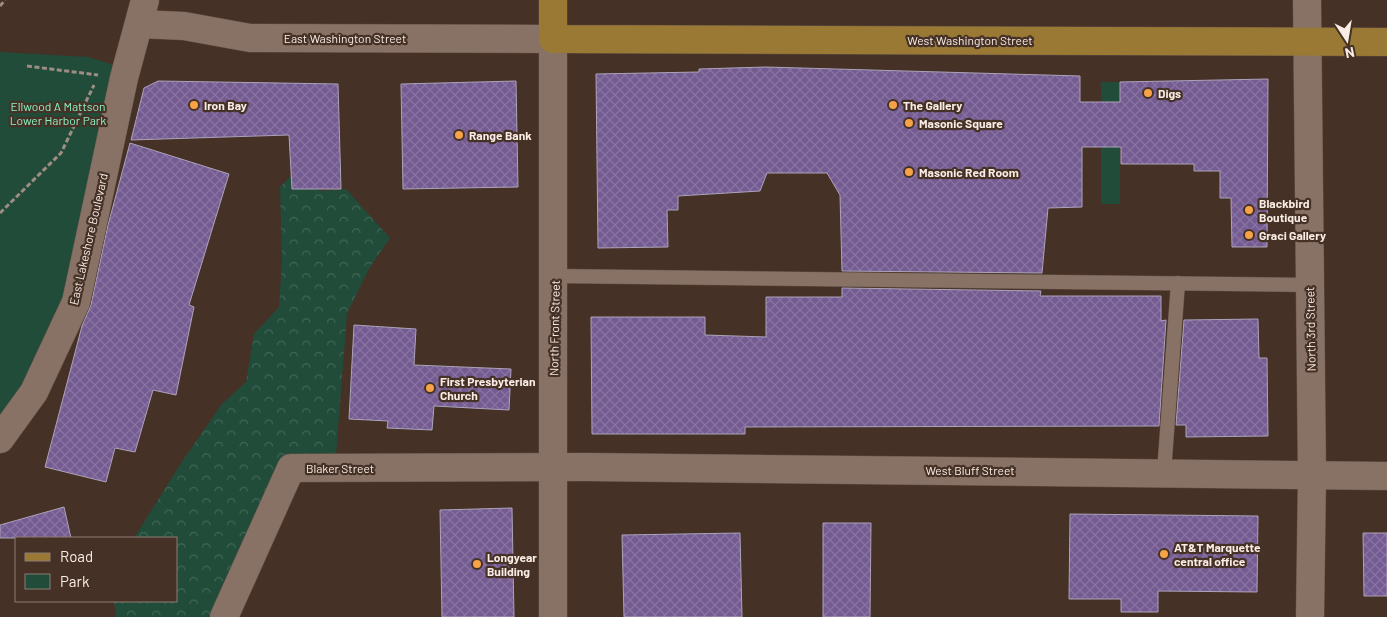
<svg xmlns="http://www.w3.org/2000/svg" width="1387" height="617" font-family="Barlow,sans-serif">
<style>
.forest{fill:url(#forest-crowns)}
.park{fill:#204c39}
.building{fill:url(#building-cross-hatch);stroke:#ada3ba}
.lines{fill:none;stroke-linecap:round;stroke-linejoin:round}
.service-casing{stroke:#614f46;stroke-width:15}
.minor-casing{stroke:#614f46;stroke-width:29}
.tertiary-casing{stroke:#614f46;stroke-width:29}
.primary-casing{stroke:#614f46;stroke-width:29}
.path{stroke:#9e8d84;stroke-width:3;stroke-dasharray:5 2.5;stroke-linecap:butt}
.service{stroke:#887165;stroke-width:14}
.minor{stroke:#887165;stroke-width:28}
.tertiary{stroke:#887165;stroke-width:28}
.primary{stroke:#997934;stroke-width:28}
.poi-dot{fill:#f6a247;stroke:#453126;stroke-width:2}
.labels{text-anchor:middle;dominant-baseline:central;stroke-width:4.5;stroke-linejoin:round;paint-order:stroke}
.street-label{font-size:12px;fill:#f9ece4;stroke:#453126}
.poi-label{font-size:12px;font-weight:bold;fill:#f9ece4;stroke:#453126;text-anchor:start}
.park-label{font-size:12px;fill:#89f1c2;stroke:#453126}
</style>
<defs>
<pattern id="forest-crowns" width="20" height="18" patternUnits="userSpaceOnUse" patternTransform="scale(1.25)"><rect width="20" height="18" fill="#204c39"/><path d="M2 6a3 3 0 1 1 6 0M12 15a3 3 0 1 1 6 0" fill="none" stroke="#416656"/></pattern>
<pattern id="building-cross-hatch" width="8" height="8" patternUnits="userSpaceOnUse" patternTransform="scale(1.25)"><rect width="8" height="8" fill="#745b92"/><path d="M0 0l8 8M0 8l8-8" fill="none" stroke="#8973a1"/></pattern>
</defs>
<rect width="100%" height="100%" fill="#453126"/>
<polygon class="forest" points="296,171 315,183 319,191 346,189 390,238 370,267 347,313 336,455 323,459 299,454 282,464 214,617 116,617 114,601 176,601 176,538 134,538 183,460 222,404 246,382 254,334 279,307 282,261 280,187"/>
<g class="park">
<polygon points="0,52 88,57 127,69 76,302 0,439"/>
<rect x="1101" y="82" width="19" height="122"/>
</g>
<g class="building">
<polygon points="766,67 1080,76 1080,102 1120,102 1120,82 1268,79 1267,247 1232,247 1231,198 1220,198 1220,171 1194,171 1194,164 1121,164 1121,147 1082,147 1082,207 1048,208 1042,273 842,271 840,195 827,173 767,173 760,191 678,196 678,210 667,210 668,247 598,248 596,74 699,72 699,69"/>
<polygon points="158,81 338,84 341,189 292,189 289,135 131,140 144,88"/>
<polygon points="516,81 518,187 403,189 401,84"/>
<polygon points="130,143 229,174 189,305 194,307 176,395 153,390 135,452 115,448 106,482 45,467 82,326 91,305 108,225"/>
<polygon points="842,288 1041,291 1040,296 1161,296 1161,321 1166,320 1159,426 745,427 745,434 592,434 591,317 705,317 705,335 766,337 766,297 842,297"/>
<polygon points="1258,319 1259,358 1267,358 1268,436 1186,437 1186,425 1176,425 1184,320"/>
<polygon points="354,325 416,329 414,365 511,369 509,410 434,406 432,430 387,428 388,421 349,419"/>
<polygon points="64,507 71,538 0,538 0,525"/>
<polygon points="512,508 514,617 442,617 440,510"/>
<polygon points="1070,514 1258,516 1257,592 1158,591 1158,612 1121,612 1121,599 1069,599"/>
<polygon points="823,523 871,523 870,617 823,617"/>
<polygon points="740,533 742,617 624,617 622,535"/>
<polygon points="1363,533 1387,533 1387,596 1364,596"/>
</g>
<g class="lines">
<defs>
<g id="service">
<polyline points="554,276 1310,285"/>
<polyline points="1164,472 1178,283"/>
</g>
<polyline id="minor" points="224,617 291,468 587,467 1387,476"/>
<g id="tertiary">
<polyline points="1307,0 1312,476 1310,617"/>
<polyline points="139,24 184,26 250,38 553,39 553,617"/>
<polyline points="0,439 34,392 76,302 124,78 145,0"/>
</g>
<polyline id="primary" points="553,0 553,39 1387,42"/>
</defs>
<use href="#service" class="service-casing"/>
<use href="#minor" class="minor-casing"/>
<use href="#tertiary" class="tertiary-casing"/>
<use href="#primary" class="primary-casing"/>
<g class="path">
<polyline points="0,6 5,0"/>
<polyline points="27,66 98,75"/>
<polyline points="0,213 61,153 94,85"/>
</g>
<use href="#service" class="service"/>
<use href="#minor" class="minor"/>
<use href="#tertiary" class="tertiary"/>
<use href="#primary" class="primary"/>
</g>
<g class="poi-dot">
<circle cx="1148" cy="93" r="5"/>
<circle cx="194" cy="105" r="5"/>
<circle cx="893" cy="105" r="5"/>
<circle cx="909" cy="123" r="5"/>
<circle cx="459" cy="135" r="5"/>
<circle cx="909" cy="172" r="5"/>
<circle cx="1249" cy="210" r="5"/>
<circle cx="1249" cy="235" r="5"/>
<circle cx="430" cy="388" r="5"/>
<circle cx="1164" cy="554" r="5"/>
<circle cx="477" cy="564" r="5"/>
</g>
<g class="labels">
<g class="street-label">
<text x="345" y="38">East Washington Street</text>
<text x="970" y="40">West Washington Street</text>
<text transform="translate(88 239) rotate(-77)">East Lakeshore Boulevard</text>
<text transform="translate(554 328) rotate(-89)">North Front Street</text>
<text transform="translate(1310 329) rotate(-91)">North 3rd Street</text>
<text x="340" y="468">Blaker Street</text>
<text x="970" y="470">West Bluff Street</text>
</g>
<g class="poi-label">
<text x="1158" y="93">Digs</text>
<text x="204" y="105">Iron Bay</text>
<text x="903" y="105">The Gallery</text>
<text x="919" y="123">Masonic Square</text>
<text x="469" y="135">Range Bank</text>
<text x="919" y="172">Masonic Red Room</text>
<text x="1259" y="203">Blackbird<tspan x="1259" dy="14">Boutique</tspan></text>
<text x="1259" y="235">Graci Gallery</text>
<text x="440" y="381">First Presbyterian<tspan x="440" dy="14">Church</tspan></text>
<text x="1174" y="547">AT&amp;T Marquette<tspan x="1174" dy="14">central office</tspan></text>
<text x="487" y="557">Longyear<tspan x="487" dy="14">Building</tspan></text>
</g>
<g class="park-label">
<text x="58" y="106">Ellwood A Mattson<tspan x="58" dy="14">Lower Harbor Park</tspan></text>
</g>
</g>
<rect x="15" y="537" width="162" height="65" fill="#453126" stroke="#8d7c72"/>
<rect x="25" y="553" width="25" height="8" fill="#997934" stroke="#8d7c72"/>
<text x="60" y="562" font-size="15" fill="#f9ece4">Road</text>
<rect x="25" y="574" width="25" height="15" fill="#204c39" stroke="#8d7c72"/>
<text x="60" y="587" font-size="15" fill="#f9ece4">Park</text>
<g transform="translate(1347 40) rotate(168)" stroke="#453126" stroke-width="4" paint-order="stroke">
<path d="M0-4L9 19L0 12L-9 19Z" fill="#f9ece4"/>
<text y="-8" font-size="14" font-weight="bold" text-anchor="middle" fill="#f9ece4">N</text>
</g>
</svg>
